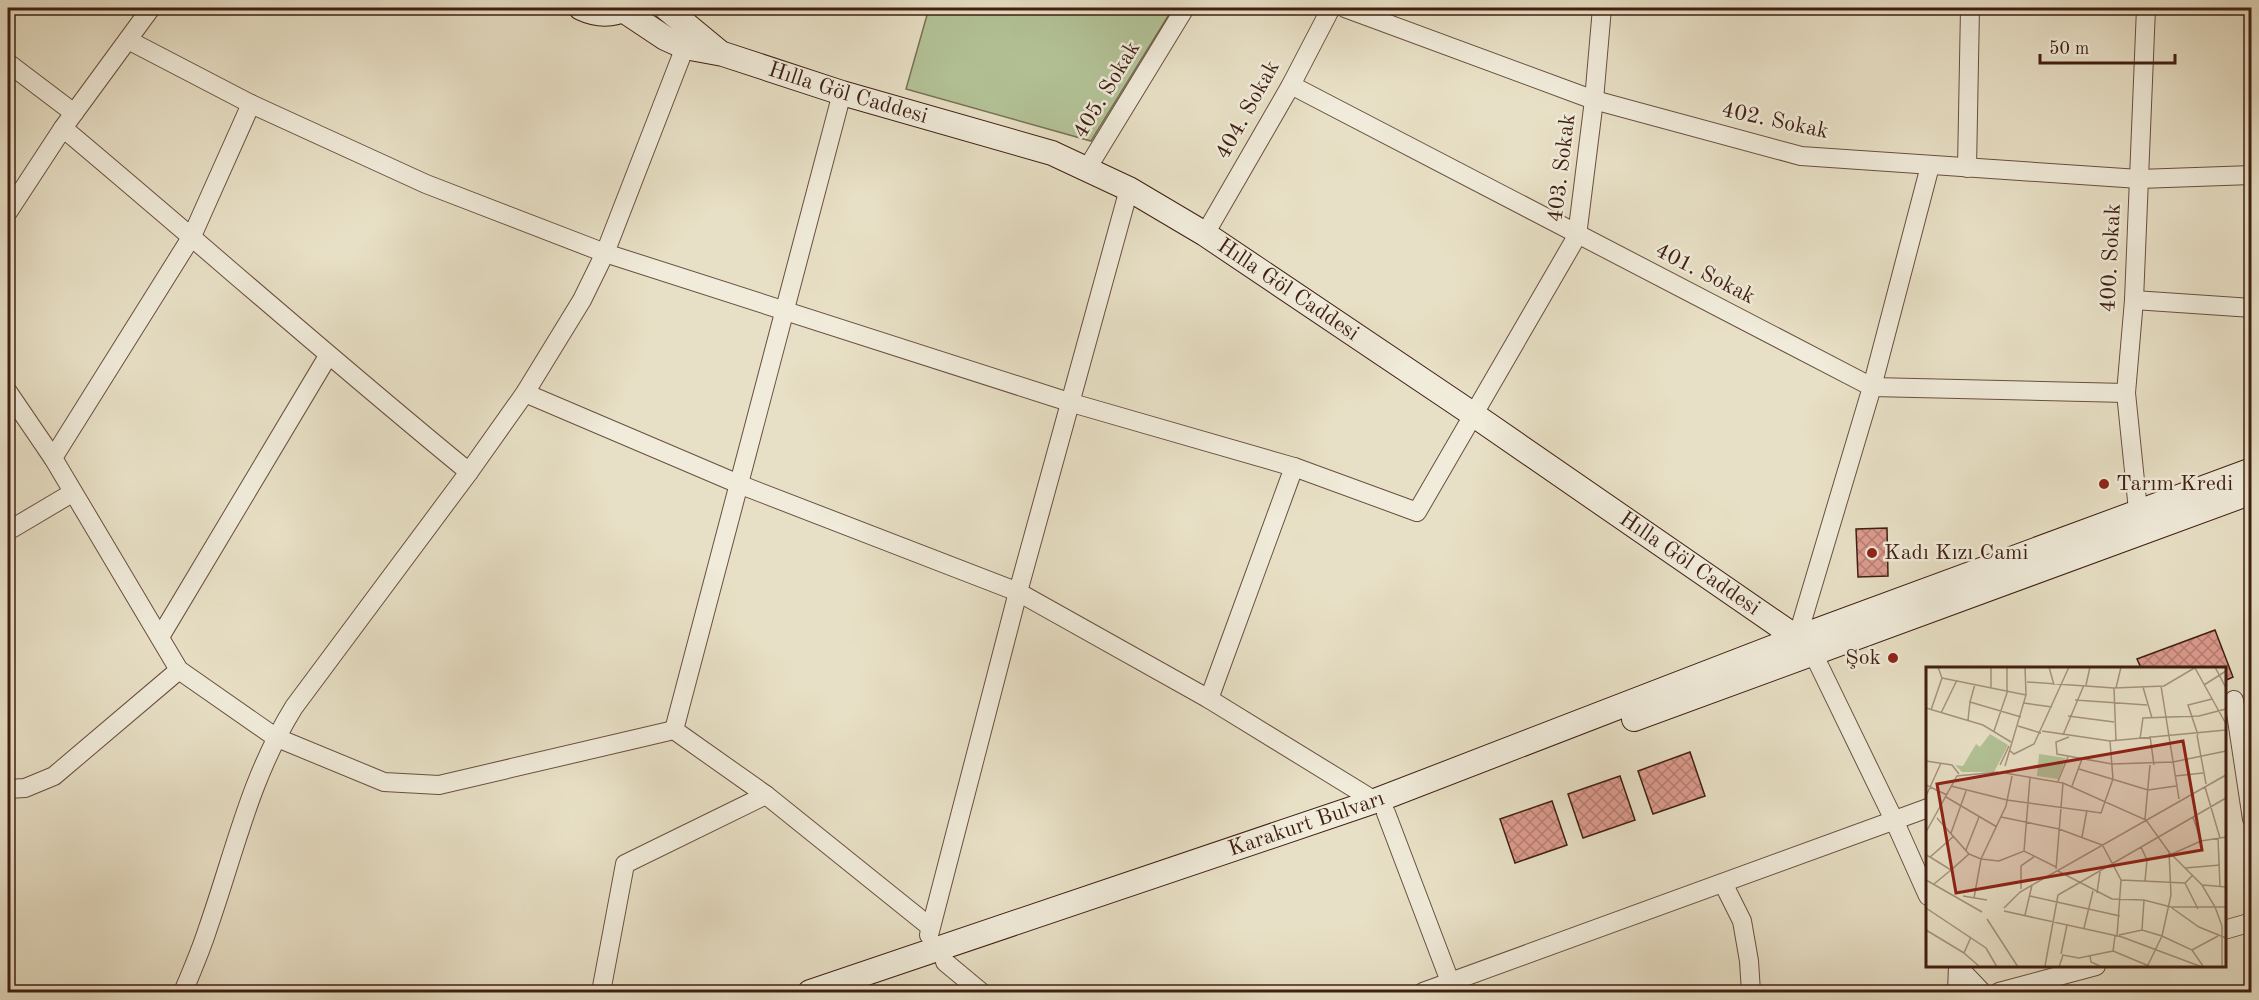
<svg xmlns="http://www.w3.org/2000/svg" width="2259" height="1000" font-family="'Old Standard TT',serif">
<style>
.park{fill:#b3c397;stroke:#7a7154;stroke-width:1.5}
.building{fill:url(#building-cross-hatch);stroke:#401f12;stroke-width:1.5}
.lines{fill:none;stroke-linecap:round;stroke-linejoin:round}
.street-casing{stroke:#6a4f3f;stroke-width:20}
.secondary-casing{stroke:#401f12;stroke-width:26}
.street{stroke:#f0ebda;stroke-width:18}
.secondary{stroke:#f0ebda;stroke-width:24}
.poi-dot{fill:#8f2418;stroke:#f0ebda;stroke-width:2}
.labels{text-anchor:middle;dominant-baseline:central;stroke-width:5;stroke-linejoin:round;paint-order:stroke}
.street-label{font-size:22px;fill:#401f12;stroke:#f0ebda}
.poi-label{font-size:22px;fill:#401f12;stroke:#f0ebda;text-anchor:start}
.inset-road{fill:none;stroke:#a5937e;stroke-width:1.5}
.view{fill:#8f2418;fill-opacity:0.15;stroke:#8f2418;stroke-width:3}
.inset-edge{fill:none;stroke:#401f12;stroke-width:3}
</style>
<defs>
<pattern id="building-cross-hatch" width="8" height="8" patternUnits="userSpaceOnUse" patternTransform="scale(1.5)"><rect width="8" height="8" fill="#dd9b8e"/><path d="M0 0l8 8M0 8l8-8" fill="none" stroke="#b57e73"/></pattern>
</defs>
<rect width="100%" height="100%" fill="#e8e0c6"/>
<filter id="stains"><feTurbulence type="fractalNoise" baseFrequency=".00333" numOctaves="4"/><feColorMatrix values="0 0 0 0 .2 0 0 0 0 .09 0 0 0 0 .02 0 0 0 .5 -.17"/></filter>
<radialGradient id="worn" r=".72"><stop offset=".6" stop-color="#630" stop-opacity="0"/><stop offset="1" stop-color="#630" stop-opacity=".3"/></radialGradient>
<polygon class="park" points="929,8 1173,8 1091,141 906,89"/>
<g class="building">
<polygon points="1887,528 1888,576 1858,577 1856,529"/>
<polygon points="2215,630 2233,677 2224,681 2224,668 2141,668 2137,659"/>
<polygon points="1690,752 1705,796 1653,814 1638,771"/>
<polygon points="1620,776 1635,820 1583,838 1568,794"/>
<polygon points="1552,801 1567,845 1515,863 1500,819"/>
</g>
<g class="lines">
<defs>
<g id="street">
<polyline points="1345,8 1594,100 1801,156 2139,179 2252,175"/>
<polyline points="128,40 251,104 426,184 605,253 1072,403 1294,467 1417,512 1577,236 1594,100 1602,8"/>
<polyline points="8,63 74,113"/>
<polyline points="1291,85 1872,387 2126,393"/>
<path d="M63 128C199 242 332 360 469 472"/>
<polyline points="1088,167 1185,8"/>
<polyline points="1967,168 1970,8"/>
<polyline points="8,212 63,128 151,8"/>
<polyline points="1205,234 1291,85 1331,8"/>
<polyline points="2134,300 2252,308"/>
<polyline points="8,392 53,458 179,670 275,737 384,782 439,785 674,730 766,795 929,926"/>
<polyline points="525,393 741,485 1018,592 1209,699 1375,801"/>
<polyline points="53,458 192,236 251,104"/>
<polyline points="2138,510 2126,393 2134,300 2146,8"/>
<polyline points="8,531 72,493"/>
<polyline points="160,637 328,356"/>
<polyline points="1209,699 1294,467"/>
<polyline points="2234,700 2252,819"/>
<polyline points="674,730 842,93"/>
<polyline points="8,789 25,788 54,776 179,670"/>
<polyline points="1386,813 1454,992"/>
<polyline points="1723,883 1742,921 1749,961 1751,992"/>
<polyline points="1928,896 1894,820 1812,651 1797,638 1872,387 1930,166"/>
<polyline points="2224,930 2252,922"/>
<polyline points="929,935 1018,592 1129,189"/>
<polyline points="945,962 981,992"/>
<polyline points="1960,969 1982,992"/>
<path d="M183 992C192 971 201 950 208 928 235 851 250 778 294 707L469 472 525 393 582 300 605 253 685 47"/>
<polyline points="601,992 625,864 766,795"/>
<polyline points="1423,992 1928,808"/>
<polyline points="1957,992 1958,966"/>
<polyline points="1999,992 2096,966"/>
</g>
<g id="secondary">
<path d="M581 8C596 15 612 16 627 8"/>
<polyline points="666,8 718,51"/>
<path id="s1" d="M623 10 665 38 685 47 723 54 842 93 1052 153 1129 189 1205 234 1474 415 1797 638"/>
<polyline points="1634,719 2252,492"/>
<path id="s2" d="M810 992 1375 801 1797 638 2252 470"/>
</g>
</defs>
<use href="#street" class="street-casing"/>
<use href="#secondary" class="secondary-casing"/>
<use href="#street" class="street"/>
<use href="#secondary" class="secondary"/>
</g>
<g class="poi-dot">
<circle cx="2104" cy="484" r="6"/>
<circle cx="1872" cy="553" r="6"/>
<circle cx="1893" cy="658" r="6"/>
</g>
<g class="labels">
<g class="street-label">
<text transform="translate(1107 90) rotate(-59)">405. Sokak</text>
<text stroke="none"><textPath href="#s1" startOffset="242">Hılla Göl Caddesi</textPath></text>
<text transform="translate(1248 110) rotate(-61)">404. Sokak</text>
<text transform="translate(1775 121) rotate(12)">402. Sokak</text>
<text transform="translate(1562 168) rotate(-83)">403. Sokak</text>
<text transform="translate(2111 258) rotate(-87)">400. Sokak</text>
<text transform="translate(1705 274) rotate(27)">401. Sokak</text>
<text stroke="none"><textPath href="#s1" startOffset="728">Hılla Göl Caddesi</textPath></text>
<text stroke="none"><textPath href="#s1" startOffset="1214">Hılla Göl Caddesi</textPath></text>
<text stroke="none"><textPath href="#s2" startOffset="524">Karakurt Bulvarı</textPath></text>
</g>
<g class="poi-label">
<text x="2116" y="484">Tarım Kredi</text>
<text x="1884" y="553">Kadı Kızı Cami</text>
<text x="1881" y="658" text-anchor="end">Şok</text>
</g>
</g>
<g transform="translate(1926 667)">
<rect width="300" height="300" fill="#e8e0c6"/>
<path d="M64 67 82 78 68 105H36L29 98 37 99 50 77 54 80Z" fill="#b3c397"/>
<path d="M113 87 140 91 132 112 111 109Z" fill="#b3c397"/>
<path class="inset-road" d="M123 0 128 18M289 0 300 21M269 1 300 57M16 11 100 28M101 15 188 21 238 19 270 0M160 18 164 0M278 18 300 4M235 19 253 132M217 20 226 51M65 21V0M188 21 190 74M190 21 195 0M149 33 221 38M44 35 49 17M98 36 126 40M0 41 57 58 85 75M5 43 16 11 12 0M15 46 31 13M142 49 188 55M42 53 44 35 95 50M92 59 115 66M68 64 81 26V0M116 64 184 74 300 63M137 68 158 18M271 68 280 117M272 68 262 38 286 32M224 69 228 98M143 70 130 75 131 87 186 97 247 95 300 84M214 72 217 51 273 49 300 42M83 83 88 87 108 77 143 0M0 94 26 98 33 107M74 98 83 79M79 99 100 28 99 0M153 102 222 123 250 119M79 106 137 116 220 153 243 185 245 228 236 269 221 300M249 109 277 106M132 114 142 90M0 118 21 128M25 119 81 133 175 146 187 112 184 74M146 119 156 92M279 120 294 171M0 129 15 96M20 130 71 160M75 150 133 162 176 178M267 150 275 174M11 151 43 187 55 192 73 194 98 184 130 200M219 152 224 98M0 165 31 109 72 105M25 166 40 124M156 170 161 143M292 171 294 219M177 179 195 213 191 269M215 180 221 193 219 214M40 183 53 150M98 184 104 111M243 185 276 218 289 240 296 259V300M246 187 275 174 300 170M0 188 4 190 28 169M4 190 25 203 43 187M259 201 294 198M130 202 137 116M132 204 186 232 218 233 245 240H300M0 213 56 245M195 213 259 216 266 209M259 216 272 242M8 217 25 203M277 218 300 220M95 222V199L109 189M171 226 174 205M37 229 61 233M104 229 194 249M48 231 55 192 80 139 86 109M0 241 60 281 71 300M78 241 94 225 300 108M246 241 273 260 300 271M78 244 196 270 276 300M99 248 106 218M61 252 92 300M158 261 167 224M0 263 38 286M216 263 218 233M193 268 216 263 236 269 266 283 277 299M189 269 187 284 223 299M45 270 38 286 54 300M266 283 292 269M135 287 141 258M164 289 165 295 176 300M119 299 132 228 300 131M133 300 137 288 153 291 187 284"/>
<path class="view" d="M257 74 276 183 30 226 11 117Z"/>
<rect width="300" height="300" class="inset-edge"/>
</g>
<rect width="2259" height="1000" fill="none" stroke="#e8e0c6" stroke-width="30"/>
<rect x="9" y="9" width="2241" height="982" fill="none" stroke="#401f12" stroke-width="3"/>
<rect x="15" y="15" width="2229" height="970" fill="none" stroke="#401f12" stroke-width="1.5"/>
<path d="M2040 54v9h135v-9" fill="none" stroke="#401f12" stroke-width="3"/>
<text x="2049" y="54" font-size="18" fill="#401f12" stroke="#f0ebda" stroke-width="4.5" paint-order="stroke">50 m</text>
<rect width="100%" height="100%" filter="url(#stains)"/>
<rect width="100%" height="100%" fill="url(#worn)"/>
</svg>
